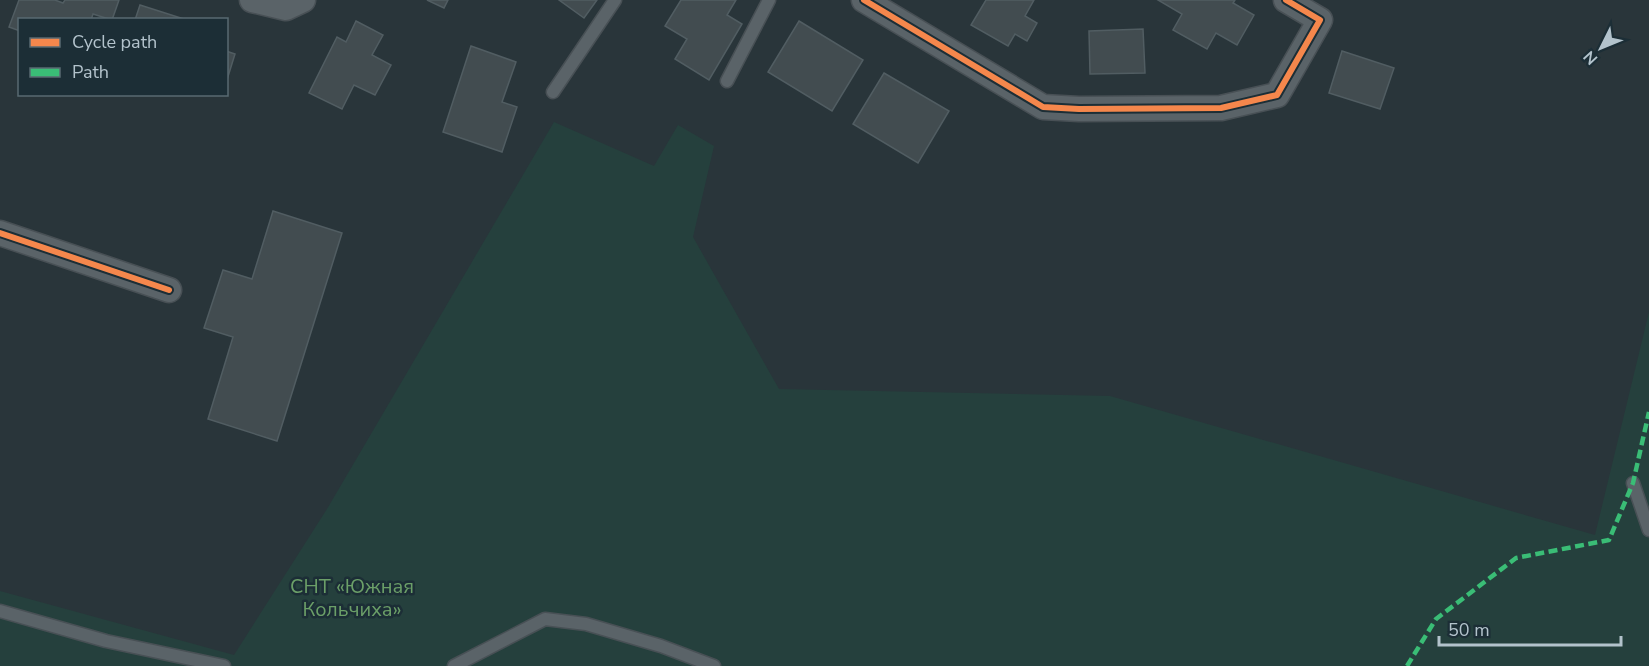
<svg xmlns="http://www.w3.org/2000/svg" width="1649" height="666" font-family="'Nunito Sans',sans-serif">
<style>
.green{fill:#25403d}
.building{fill:#424c50;stroke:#515d62;stroke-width:1.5}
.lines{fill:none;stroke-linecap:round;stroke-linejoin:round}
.service-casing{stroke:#485055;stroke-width:15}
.minor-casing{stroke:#485055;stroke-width:27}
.service{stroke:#5a6368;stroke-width:12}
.minor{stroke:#5a6368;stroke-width:24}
.quiet{stroke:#3abd76;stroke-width:4.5;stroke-dasharray:9 4.5;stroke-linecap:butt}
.cycleway-casing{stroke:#1c2e36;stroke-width:10}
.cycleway{stroke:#f5874c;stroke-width:6}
.labels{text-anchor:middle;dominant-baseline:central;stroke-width:5;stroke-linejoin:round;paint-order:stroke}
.park-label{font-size:20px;fill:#6b9f68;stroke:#1c2e36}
</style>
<rect width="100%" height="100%" fill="#29353a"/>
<polygon class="green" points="554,122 654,166 678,125 714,146 693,237 779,389 1110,396 1595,535 1649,312 1649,666 0,666 0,591 234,655 327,509"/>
<g class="building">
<polygon points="19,0 55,0 63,3 65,0 119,0 112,20 93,14 91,20 20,20 20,31 9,27"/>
<polygon points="427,0 448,0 444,8"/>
<polygon points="559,0 597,0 584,18"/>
<polygon points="681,0 736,0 727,15 742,24 709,80 675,59 687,39 665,26"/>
<polygon points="986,0 1034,0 1025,16 1037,23 1027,41 1015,34 1008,46 971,25"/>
<polygon points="1158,0 1235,0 1233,3 1254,15 1237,45 1216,33 1207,49 1173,30 1182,14"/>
<polygon points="140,5 187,20 135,20"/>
<polygon points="356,21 383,35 372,55 391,65 375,95 354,85 342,109 309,93 337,37 346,42"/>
<polygon points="799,21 863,60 832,111 768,72"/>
<polygon points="1143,29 1145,73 1090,74 1089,31"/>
<polygon points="471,46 516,62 502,102 517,107 502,152 443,132"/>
<polygon points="226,51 235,54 226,83"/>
<polygon points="1342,51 1394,68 1380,109 1329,93"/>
<polygon points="884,73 949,111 918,163 853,124"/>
<polygon points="273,211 342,233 277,441 208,419 233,337 204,328 223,270 252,279"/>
</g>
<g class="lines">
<defs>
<g id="service">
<polyline points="727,81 769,0"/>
<polyline points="553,92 615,0"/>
<polyline points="1633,483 1649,530"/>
<polyline points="0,611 106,641 224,666"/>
<polyline points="454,666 545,619 586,624 661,646 714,666"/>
</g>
<g id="minor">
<polyline points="252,0 286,8 303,0"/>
<polyline points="864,0 1043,107 1079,109 1221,108 1277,95 1320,20 1286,0"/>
<polyline points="0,233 169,290"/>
</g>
</defs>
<use href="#service" class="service-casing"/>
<use href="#minor" class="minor-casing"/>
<use href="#service" class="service"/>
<use href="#minor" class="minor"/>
<polyline class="quiet" points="1407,666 1436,619 1516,558 1609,540 1633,483 1649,412"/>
<defs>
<g id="cycleway">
<polyline points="864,0 1043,107 1079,109 1221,108 1277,95 1320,20 1286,0"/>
<polyline points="0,233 169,290"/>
</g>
</defs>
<use href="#cycleway" class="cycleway-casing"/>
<use href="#cycleway" class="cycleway"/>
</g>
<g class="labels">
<g class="park-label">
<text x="352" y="586">СНТ «Южная<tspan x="352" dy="23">Кольчиха»</tspan></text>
</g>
</g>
<rect x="18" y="18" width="210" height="78" fill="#1c2e36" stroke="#586a72" stroke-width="1.5"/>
<rect x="30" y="38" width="30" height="9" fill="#f5874c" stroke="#586a72" stroke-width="1.5"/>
<text x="72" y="48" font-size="18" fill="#b3c3cc">Cycle path</text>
<rect x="30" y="68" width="30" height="9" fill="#3abd76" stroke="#586a72" stroke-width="1.5"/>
<text x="72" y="78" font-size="18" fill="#b3c3cc">Path</text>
<g transform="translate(1601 48) rotate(227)" stroke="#1c2e36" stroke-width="4.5" paint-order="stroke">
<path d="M0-4.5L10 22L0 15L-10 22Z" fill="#b3c3cc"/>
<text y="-9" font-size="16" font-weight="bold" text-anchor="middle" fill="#b3c3cc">N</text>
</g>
<path d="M1439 636v9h182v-9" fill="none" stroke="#b3c3cc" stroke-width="3"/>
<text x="1448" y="636" font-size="18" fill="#b3c3cc" stroke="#1c2e36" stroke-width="4.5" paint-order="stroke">50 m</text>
</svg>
